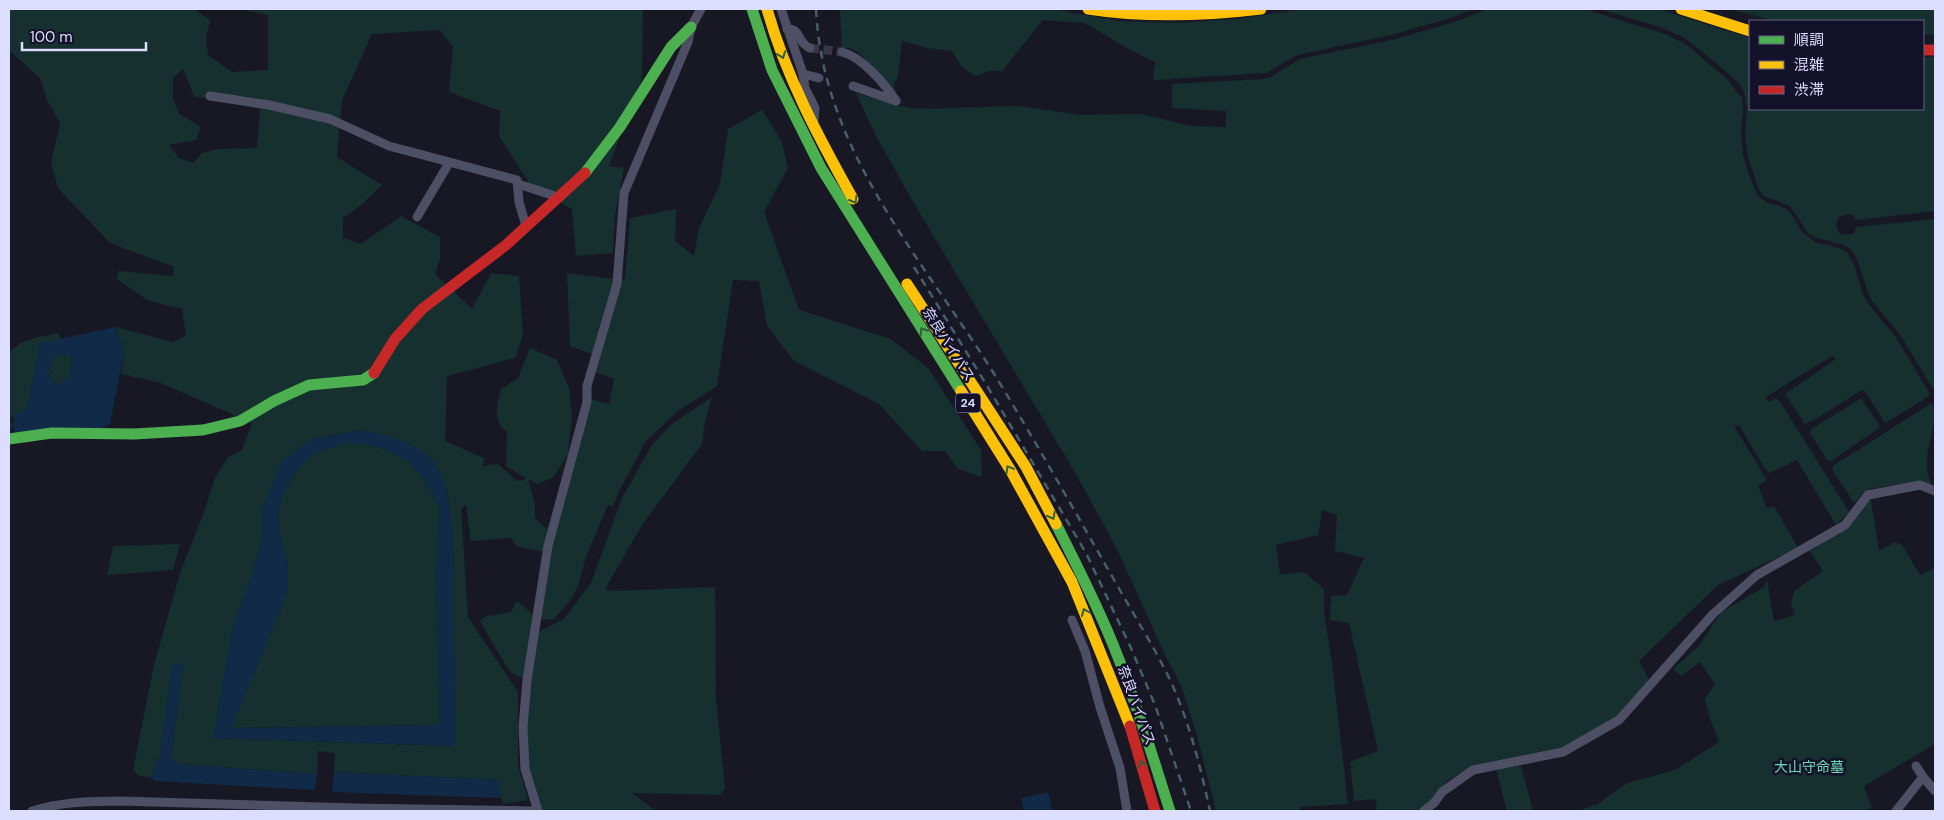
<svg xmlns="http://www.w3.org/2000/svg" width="1944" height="820" font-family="'DM Sans','Noto Sans JP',sans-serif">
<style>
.green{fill:#15302e;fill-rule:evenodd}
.water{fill:#112a48;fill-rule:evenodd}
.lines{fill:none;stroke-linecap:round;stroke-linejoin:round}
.street-tunnel{stroke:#363645;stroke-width:9;stroke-dasharray:9 4.5;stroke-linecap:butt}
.street{stroke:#4e4f65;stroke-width:9}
.fast{stroke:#4caf50;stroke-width:11}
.slow{stroke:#ffc107;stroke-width:11}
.jam{stroke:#c62828;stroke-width:11}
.rail{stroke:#475e6b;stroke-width:2.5;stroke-dasharray:8 6;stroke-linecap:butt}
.oneway{stroke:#30603d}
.labels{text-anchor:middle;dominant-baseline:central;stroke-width:5;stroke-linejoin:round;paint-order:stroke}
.shield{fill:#14122a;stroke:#a1a0be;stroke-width:1}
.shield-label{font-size:12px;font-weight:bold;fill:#ddddfd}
.street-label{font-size:14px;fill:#ddddfd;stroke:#14122a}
.park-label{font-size:14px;fill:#6bdcb2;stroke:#14122a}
</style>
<rect width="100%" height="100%" fill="#181824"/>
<g class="green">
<path d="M9 9H194L210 20 206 38 208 55 232 72 268 70V15L240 9H643L642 79 609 166 624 168 615 215 613 253 576 256 572 209 531 186 499 136 500 111 449 92 453 47 440 30 372 34 342 100 337 157 382 185 360 206 343 218V238L361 244 401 216 440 237V259L435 274 472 309 491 273 519 276 523 335 515 358 447 376 445 441 484 458 483 466 498 464 517 481 527 479 506 466 507 432C492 422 497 404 501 389L518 378 530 348 557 360 569 388 572 416 568 454 553 478 537 484 528 479 535 504V517L544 527 548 528 543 552 516 546 511 538 471 541 466 505 461 509 468 617 518 692V766L528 800 503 804 497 780 334 772 335 753 318 751 317 774 178 764 170 760 183 663 158 764 150 777 139 776 133 770 154 665 180 573 203 515 215 478 228 457 242 450 252 423 161 383 121 374 124 352 116 327 172 342 186 336 182 309 147 300 117 279 118 271 173 276 174 267 110 243 58 188 51 163 60 123 47 100 40 78 9 50ZM183 69 194 96 260 109 257 148 216 149 202 153 193 163 179 158 169 145 196 140 201 127 179 114 173 99V78ZM364 430 447 489 452 534 455 746 214 738 262 537V510L311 439Z"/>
<polygon points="840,9 1052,9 1119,21 1175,23 1237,19 1303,9 1473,9 1454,17 1391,35 1297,55 1266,73 1153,80 1155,62 1127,48 1085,23 1043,20 1002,71 990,71 975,76 962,67 952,51 927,48 902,41 898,77 894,84 894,91 858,52 850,48 842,48"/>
<polygon points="1488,9 1584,9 1665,34 1687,45 1727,79 1742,98 1743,107 1741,135 1743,155 1750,177 1758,196 1768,203 1780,206 1786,209 1791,213 1802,232 1815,242 1839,248 1847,252 1855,267 1863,295 1870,306 1895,336 1930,394 1928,397 1885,423 1865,391 1862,390 1814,420 1805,424 1785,394 1836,359 1832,356 1766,397 1768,402 1776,398 1779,400 1849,512 1836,525 1797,460 1769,473 1762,464 1739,425 1734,426 1767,480 1758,486 1767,508 1774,506 1798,548 1718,585 1639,661 1650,681 1627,704 1614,721 1559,751 1473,768 1458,774 1446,782 1433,800 1419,811 1377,811 1376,799 1354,801 1350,762 1378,751 1349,623 1330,620 1331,596 1347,595 1364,558 1335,551 1337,515 1322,510 1318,535 1276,545 1280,575 1304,572 1324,589 1324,613 1332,663 1348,804 1300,807 1300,811 1216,811 1198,739 1182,688 1166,657 1116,547 1077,476 912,200 875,134 856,93 896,105 917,109 1018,106 1081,115 1141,114 1192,126 1226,127 1226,111 1172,108 1172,84 1262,79 1271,77 1300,59 1396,39 1457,21"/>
<path d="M1599 9H1658L1750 38V109H1923V57H1935V211L1856 220 1853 215C1844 214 1837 215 1836 225L1838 232 1844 235 1853 234 1857 227 1935 219V392L1901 336 1872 301 1868 292 1857 259 1850 248 1841 244 1817 238 1808 233 1790 206 1763 196 1758 188 1748 157 1745 135 1747 107 1745 95 1740 84 1704 53 1683 37 1660 27Z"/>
<polygon points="1729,9 1935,9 1935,34 1923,35 1923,21 1776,21"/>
<polygon points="762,110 782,142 788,168 764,212 799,310 891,339 928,368 981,450 982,477 958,469 945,451 922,451 879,404 794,361 767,326 759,281 733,280 717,386 678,411 644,443 641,451 619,491 613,506 608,505 607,507 586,557 579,583 572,598 554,619 542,620 540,619 553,537 569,486 569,469 589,399 609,404 614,379 595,372 619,279 625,279 630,218 676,209 675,241 694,256 699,228 720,184 728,129"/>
<polygon points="567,273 614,279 593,355 570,346"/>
<path d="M58 333 61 340 29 408 10 418 13 427 9 430V353C21 339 40 337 58 333Z"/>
<polygon points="56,354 72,356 70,377 57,386 47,372"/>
<path d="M712 397 705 422 702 444 642 525 605 589 612 591 715 587 716 697 725 789 720 795 632 793 656 811H542C537 797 529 782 527 767 522 722 531 676 538 632L564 619 591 583 622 498 652 445 672 424Z"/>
<polygon points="1861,398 1879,425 1879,428 1831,461 1827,460 1810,433 1811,429"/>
<path d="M1932 403C1940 429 1918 457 1931 483L1930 484 1918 481 1870 489 1862 494 1856 502H1853L1832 469 1834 465Z"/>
<polygon points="343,444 366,444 386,449 407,461 423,477 440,509 436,571 440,725 230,728 288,591 288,565 280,536 278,510 282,496 294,474 315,451"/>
<polygon points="1871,499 1879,551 1895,542 1902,545 1920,575 1935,568 1935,744 1864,786 1872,808 1863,811 1577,811 1598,804 1625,784 1677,769 1719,742 1710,719 1705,699 1715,684 1700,662 1681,676 1673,669 1699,646 1713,624 1723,611 1764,587 1767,580 1774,621 1795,615 1791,603 1794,591 1823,571 1809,550 1841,532"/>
<polygon points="180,544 173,570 107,575 113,546"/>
<polygon points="517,601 532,613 528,679 519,677 509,671 480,621 486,616 511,612"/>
<polygon points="1521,766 1533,811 1507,811 1496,769"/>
</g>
<g class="water">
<path d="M116 327 124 352 110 424 99 429 14 434 13 416 27 408 40 343ZM56 354 72 356 70 377 57 386 47 372Z"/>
<path d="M364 430C388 436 421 443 435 464 458 496 454 584 454 624 455 665 455 706 455 746L213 738 233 625 253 572 262 537V510L281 462 311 439ZM343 444H366L386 449 407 461 423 477 440 509 436 571 440 725 231 728 288 591V565L280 536 278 510 282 496 294 474 315 452Z"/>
<polygon points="184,663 171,760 178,764 317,774 315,790 155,781 150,777 159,761 172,666"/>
<polygon points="334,772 498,780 501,798 332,792"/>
<polygon points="1048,792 1052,811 1024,811 1021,798"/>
</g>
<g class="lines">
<polyline class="street-tunnel" points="810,48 842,52"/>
<g class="street">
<polyline points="781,9 803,74 805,88 815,108 814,120"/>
<path d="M787 29C802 29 796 42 810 48"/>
<path d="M842 52C862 57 885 84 896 101"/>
<polyline points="803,74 819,78"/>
<polyline points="853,86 896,101"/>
<polyline points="210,96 269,105 330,119 389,146 517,180 519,202 526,226"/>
<polyline points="518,184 558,197"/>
<polyline points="417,217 449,163"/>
<polyline points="1072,620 1085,651 1100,707 1120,768 1127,811"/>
<polyline points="1916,766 1923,777 1935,791"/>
<path d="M32 811C61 802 90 801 120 801L354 808 538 811"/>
<polyline points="538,811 525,769 523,727 527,680 548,546 587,402 587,386 617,284 624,193 688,42 691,27 701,9"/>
<polyline points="1424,811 1435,802 1442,792 1473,770 1563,752 1619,720 1713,614 1757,575 1845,525 1868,495 1920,485 1935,491"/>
<polyline points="1896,811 1923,777"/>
</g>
<g class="fast">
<polyline points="752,9 772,70 821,168 961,391"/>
<polyline points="585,173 620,127 671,47 691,27"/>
<polyline points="9,439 52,433 134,434 203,430 240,421 274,401 309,385 363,380 374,373"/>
<path d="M1056 524C1077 566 1099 608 1116 652 1137 704 1153 758 1170 811"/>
</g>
<g class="slow">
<path d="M767 9C786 77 819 138 853 199"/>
<path d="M1088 9C1146 18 1203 16 1261 9"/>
<polyline points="1681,9 1750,31"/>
<polyline points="907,284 1026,467 1056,524"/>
<polyline points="961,391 1011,471 1072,582 1130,726"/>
</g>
<g class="jam">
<polyline points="1923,50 1935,50"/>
<polyline points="374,373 395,339 422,309 506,245 585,173"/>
<polyline points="1130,726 1155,811"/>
</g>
<g class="rail">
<path d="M816 9C823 153 924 260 996 377 1050 465 1100 557 1153 647 1160 661 1168 674 1174 689 1191 728 1201 770 1210 811"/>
<polyline points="914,267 986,384 1086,553 1131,648 1155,705 1191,811"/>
</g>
</g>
<defs><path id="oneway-chevron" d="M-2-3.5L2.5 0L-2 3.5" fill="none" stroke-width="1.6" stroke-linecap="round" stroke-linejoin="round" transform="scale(1.25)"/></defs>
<g class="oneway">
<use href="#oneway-chevron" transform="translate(782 55) rotate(70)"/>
<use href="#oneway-chevron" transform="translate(854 200) rotate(60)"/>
<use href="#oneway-chevron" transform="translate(923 331) rotate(-122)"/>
<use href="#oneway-chevron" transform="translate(1009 469) rotate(-121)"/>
<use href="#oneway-chevron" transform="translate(1052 516) rotate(62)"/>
<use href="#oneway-chevron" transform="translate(1085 612) rotate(-113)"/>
<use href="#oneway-chevron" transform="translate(1142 764) rotate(-106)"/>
</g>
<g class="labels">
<rect class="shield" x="955.5" y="393.5" width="25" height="19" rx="4"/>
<g class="shield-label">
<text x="968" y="403">24</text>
</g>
<g class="street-label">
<text transform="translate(949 344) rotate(58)">奈良バイパス</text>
<text transform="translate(1137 705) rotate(70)">奈良バイパス</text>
</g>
<g class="park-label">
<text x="1809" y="767">大山守命墓</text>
</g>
</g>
<rect width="1944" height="820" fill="none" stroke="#ddddfd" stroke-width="20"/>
<rect x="1749" y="20" width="175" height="90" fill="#14122a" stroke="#64637e"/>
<rect x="1759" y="36" width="25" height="8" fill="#4caf50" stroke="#64637e"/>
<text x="1794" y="45" font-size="15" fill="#ddddfd">順調</text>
<rect x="1759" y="61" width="25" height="8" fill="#ffc107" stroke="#64637e"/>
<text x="1794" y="70" font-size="15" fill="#ddddfd">混雑</text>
<rect x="1759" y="86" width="25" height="8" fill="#c62828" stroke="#64637e"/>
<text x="1794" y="95" font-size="15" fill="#ddddfd">渋滞</text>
<path d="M22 42v8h124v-8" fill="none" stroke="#ddddfd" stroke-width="2.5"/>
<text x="30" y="42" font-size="15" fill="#ddddfd" stroke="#14122a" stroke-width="4" paint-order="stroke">100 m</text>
</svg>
